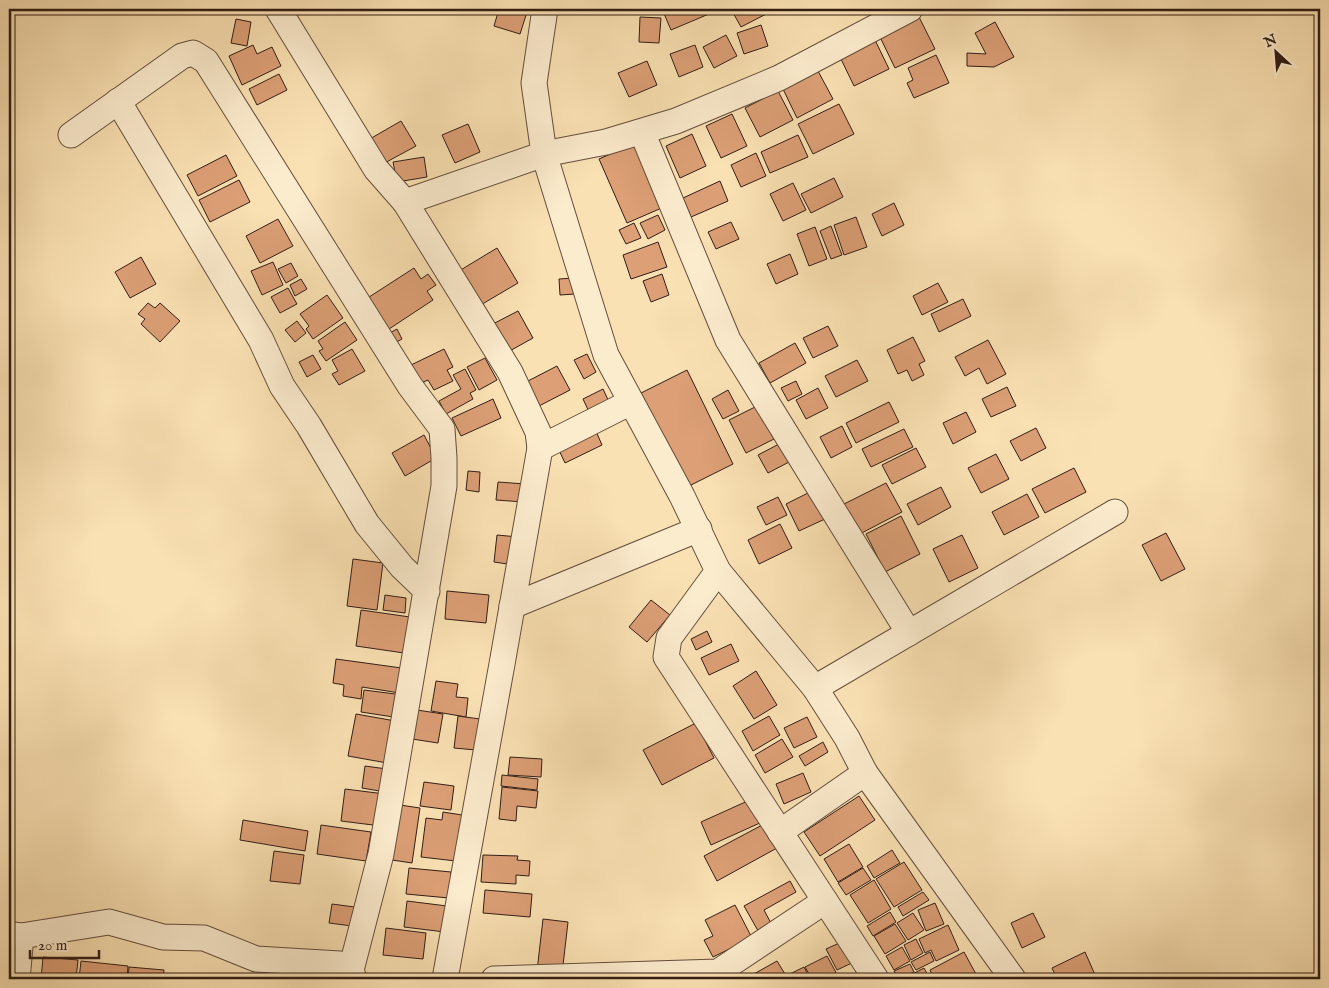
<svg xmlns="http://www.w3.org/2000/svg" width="1329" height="988" font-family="'IM FELL English',serif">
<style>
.building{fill:#dc9f76;stroke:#321d15}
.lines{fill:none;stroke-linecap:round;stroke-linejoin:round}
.minor-casing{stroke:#644e3c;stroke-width:27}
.minor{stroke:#fcecce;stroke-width:25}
</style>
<rect width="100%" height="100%" fill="#fae1b3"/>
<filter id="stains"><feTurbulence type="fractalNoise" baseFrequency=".004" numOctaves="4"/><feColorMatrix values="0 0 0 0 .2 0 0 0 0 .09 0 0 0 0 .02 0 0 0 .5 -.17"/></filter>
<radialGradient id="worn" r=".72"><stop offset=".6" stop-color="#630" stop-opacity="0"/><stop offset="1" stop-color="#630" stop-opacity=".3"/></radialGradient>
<g class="building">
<polygon points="499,9 528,9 520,34 494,26"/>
<polygon points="662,9 715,9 716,11 671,30"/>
<polygon points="731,9 768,9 770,12 741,27"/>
<polygon points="640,17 661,18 659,43 639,42"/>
<polygon points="919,17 935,49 895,68 880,37"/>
<polygon points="236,19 251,22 247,46 231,43"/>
<polygon points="995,22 1014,57 994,67 967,66 967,53 986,54 975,33"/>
<polygon points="761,25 768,46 744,54 737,33"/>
<polygon points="726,35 737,56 714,68 703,47"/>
<polygon points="875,40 889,69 854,86 840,57"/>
<polygon points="253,45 257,54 272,47 281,66 242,85 229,56"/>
<polygon points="695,45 703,67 679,77 670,54"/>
<polygon points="936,55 949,83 914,98 907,83 913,80 908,68"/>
<polygon points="647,61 657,85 629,97 618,73"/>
<polygon points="818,71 833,99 797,118 783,89"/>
<polygon points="279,74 287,90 257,105 249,89"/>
<polygon points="778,91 793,120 760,137 745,108"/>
<polygon points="839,104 854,134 813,154 798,124"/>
<polygon points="732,114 747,146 721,158 706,126"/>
<polygon points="401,121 416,146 381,165 368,140"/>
<polygon points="468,124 480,152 455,163 442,135"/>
<polygon points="692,134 706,166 680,178 666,146"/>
<polygon points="798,135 808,157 770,173 761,152"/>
<polygon points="636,143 664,207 627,223 599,159"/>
<polygon points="756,153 766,176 741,187 731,165"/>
<polygon points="226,155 237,176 198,196 187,175"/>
<polygon points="424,157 427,177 397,182 393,162"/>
<polygon points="834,178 843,197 811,213 801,194"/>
<polygon points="239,180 250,202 210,222 199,200"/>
<polygon points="720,181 728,201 691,217 683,198"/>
<polygon points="793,183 806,210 783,221 770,194"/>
<polygon points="894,203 904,225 882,236 872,214"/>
<polygon points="658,215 665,230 648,239 640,223"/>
<polygon points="856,217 867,247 844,255 834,225"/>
<polygon points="278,219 293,246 260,263 246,236"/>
<polygon points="731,222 739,239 716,249 708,232"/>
<polygon points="634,223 641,238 626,244 619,230"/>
<polygon points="831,226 842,255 831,259 820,231"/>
<polygon points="815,227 827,259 809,266 797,234"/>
<polygon points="658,242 667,267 631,279 623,255"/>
<polygon points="497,248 518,283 479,306 459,271"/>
<polygon points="790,254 798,274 776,284 767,264"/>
<polygon points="141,257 156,284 130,298 115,272"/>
<polygon points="273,262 283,285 262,295 251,271"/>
<polygon points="291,263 298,276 286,283 278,269"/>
<polygon points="414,268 421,279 428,274 436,285 427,291 433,300 386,331 366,299"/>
<polygon points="662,274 669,295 651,302 643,281"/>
<polygon points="574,278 575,294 560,295 559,279"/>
<polygon points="301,279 307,289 295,296 290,285"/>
<polygon points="938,283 948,302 922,315 913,296"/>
<polygon points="288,288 297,304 280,313 271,297"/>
<polygon points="327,295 343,318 313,339 306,329 309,326 300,314"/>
<polygon points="963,299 971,316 939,332 931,314"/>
<polygon points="148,303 155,308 160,303 180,321 160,342 141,324 145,319 138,314"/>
<polygon points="518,311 533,338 506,353 491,325"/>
<polygon points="297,321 306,333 295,342 285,330"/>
<polygon points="345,322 357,340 326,361 319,351 323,349 318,341"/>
<polygon points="828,326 838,346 813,358 803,338"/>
<polygon points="397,329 402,339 393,344 388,334"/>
<polygon points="913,337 925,361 919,364 924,375 912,381 907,370 898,374 887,350"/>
<polygon points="988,340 1006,374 987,384 979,368 965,376 955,357"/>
<polygon points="795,343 806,363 770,383 759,363"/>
<polygon points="352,349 365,371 339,385 332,374 338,371 332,360"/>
<polygon points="444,349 453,367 447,370 453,381 434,390 428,380 421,383 411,365"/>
<polygon points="587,354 596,372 584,379 574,360"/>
<polygon points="313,355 321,369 307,377 299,362"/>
<polygon points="485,358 497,380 479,390 467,367"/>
<polygon points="857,360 868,381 836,397 825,376"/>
<polygon points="557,366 570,390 539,406 526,382"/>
<polygon points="465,369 476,390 470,393 473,399 446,414 439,401 461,389 453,375"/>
<polygon points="687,370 733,464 687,487 641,393"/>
<polygon points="796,381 802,394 788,401 781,388"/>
<polygon points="1007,387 1016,406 991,417 982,399"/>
<polygon points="818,388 828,408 806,419 796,400"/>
<polygon points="603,389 611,406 591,416 583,399"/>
<polygon points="728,390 739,411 723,419 712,399"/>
<polygon points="493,399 501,418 461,436 452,418"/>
<polygon points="889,402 899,422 856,443 846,423"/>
<polygon points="757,406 774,439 746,453 729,420"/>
<polygon points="966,412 976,432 953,444 943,423"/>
<polygon points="842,426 852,447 831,458 820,437"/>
<polygon points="1036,428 1046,448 1021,461 1010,441"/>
<polygon points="595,429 602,445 565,463 558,448"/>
<polygon points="904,429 913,447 871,467 862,449"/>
<polygon points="424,435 436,458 405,476 392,453"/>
<polygon points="779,444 789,462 768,473 758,455"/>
<polygon points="916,448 926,467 892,484 882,465"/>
<polygon points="996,454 1009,479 981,493 968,468"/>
<polygon points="1074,468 1086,492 1045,513 1032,489"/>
<polygon points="468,471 480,472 479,492 466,490"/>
<polygon points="498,482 525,484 524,502 496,500"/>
<polygon points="886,483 902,512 856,536 840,506"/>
<polygon points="941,487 951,507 918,525 907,504"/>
<polygon points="812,491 825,519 799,531 786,504"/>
<polygon points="1027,494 1039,517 1004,535 992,512"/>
<polygon points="778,497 787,515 766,525 757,507"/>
<polygon points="901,516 920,554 885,572 866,534"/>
<polygon points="780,524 792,548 759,564 748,540"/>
<polygon points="1166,533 1185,569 1161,581 1142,545"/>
<polygon points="497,535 518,537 514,565 494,562"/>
<polygon points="962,535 978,568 949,582 933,549"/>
<polygon points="353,559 383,563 377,610 347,606"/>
<polygon points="447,591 489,595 486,623 445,619"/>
<polygon points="385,595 406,598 405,613 383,610"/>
<polygon points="651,600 670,615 647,642 629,627"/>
<polygon points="361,610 417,618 411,654 356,646"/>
<polygon points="707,631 712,642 696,650 691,639"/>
<polygon points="731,644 739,661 709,675 701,658"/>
<polygon points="336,659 409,669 406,694 362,687 361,699 343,696 344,685 333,683"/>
<polygon points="756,671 777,705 754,719 733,686"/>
<polygon points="436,681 458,684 456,697 468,698 466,717 431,711"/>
<polygon points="364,690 403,695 400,718 361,712"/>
<polygon points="417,710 443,714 438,743 412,739"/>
<polygon points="356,714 401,722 393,764 348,756"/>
<polygon points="458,716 480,719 476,750 454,748"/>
<polygon points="769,716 780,735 753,751 742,731"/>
<polygon points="807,717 817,737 794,748 784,728"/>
<polygon points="696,723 714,758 662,785 643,750"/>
<polygon points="782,739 793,757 765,773 755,755"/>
<polygon points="823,742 828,752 805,766 799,756"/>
<polygon points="510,757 542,759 541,777 508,775"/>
<polygon points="365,766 394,770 391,793 362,788"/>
<polygon points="803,773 811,792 784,804 776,784"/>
<polygon points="502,775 538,779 537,790 501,786"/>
<polygon points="424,782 454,786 451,810 420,806"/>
<polygon points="502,787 538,791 536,808 517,806 516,821 499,819"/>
<polygon points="345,789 385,794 381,826 341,821"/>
<polygon points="859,796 875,820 820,856 804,832"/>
<polygon points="752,799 762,822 711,845 701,822"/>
<polygon points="400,805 420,808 412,863 392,860"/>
<polygon points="443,812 462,815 456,861 421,857 426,818 442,820"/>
<polygon points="243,820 308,831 305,851 240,840"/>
<polygon points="764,824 777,848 717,881 704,856"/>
<polygon points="321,825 371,832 366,861 317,854"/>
<polygon points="849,844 863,867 838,882 824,859"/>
<polygon points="892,850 900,863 874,878 867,866"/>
<polygon points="274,851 304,855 300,884 270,881"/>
<polygon points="483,855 518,856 517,860 530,861 529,876 516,875 516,884 481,882"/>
<polygon points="904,862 922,890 894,907 876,879"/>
<polygon points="409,868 451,872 449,898 406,894"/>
<polygon points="863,868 871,880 846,895 838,883"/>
<polygon points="874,880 891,909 868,923 850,895"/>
<polygon points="790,881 796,892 764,910 774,929 761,936 744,906"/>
<polygon points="485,890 532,894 530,917 483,913"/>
<polygon points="923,892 929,900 903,916 898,907"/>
<polygon points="407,901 447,906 445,932 404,927"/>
<polygon points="935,903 944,924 926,931 918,910"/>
<polygon points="332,904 362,908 360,927 329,923"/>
<polygon points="735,905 752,938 713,957 704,940 713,936 705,920"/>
<polygon points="890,912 896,922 873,936 867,926"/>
<polygon points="913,913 924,930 908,940 897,923"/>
<polygon points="1033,913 1045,937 1022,948 1011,923"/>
<polygon points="543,919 568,922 562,974 537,971"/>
<polygon points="895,924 906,941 885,954 874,936"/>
<polygon points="948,925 959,950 936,961 931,950 925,953 919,939"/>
<polygon points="386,928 426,933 423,959 383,955"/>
<polygon points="916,939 923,953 911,960 904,945"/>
<polygon points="846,940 856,961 837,970 826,949"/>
<polygon points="902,947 910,961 894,970 886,956"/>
<polygon points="930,952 934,961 916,970 911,962"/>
<polygon points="964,952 977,976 970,979 934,979 930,970"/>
<polygon points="1085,952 1096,977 1091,979 1057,979 1052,968"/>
<polygon points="827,956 839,978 812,979 805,967"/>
<polygon points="43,957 78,960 76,979 41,979"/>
<polygon points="81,961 128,966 127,979 79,979"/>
<polygon points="777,961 788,979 754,979 752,975"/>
<polygon points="910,964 914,972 898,979 894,971"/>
<polygon points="129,967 164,970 163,979 128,979"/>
<polygon points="804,967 810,979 790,979 788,975"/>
<polygon points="924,968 930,979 903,979"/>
</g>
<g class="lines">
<defs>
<g id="minor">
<polyline points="278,9 376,169 405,202 510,372 538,432 540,448 502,664 445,979"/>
<polyline points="545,9 534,83 544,154 606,355 682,496 718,571 669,638 666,657 876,979"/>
<polyline points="118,101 261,340 282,386 309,426 367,524 402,567 427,591"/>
<polyline points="642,132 728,340 909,633"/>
<polyline points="71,135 182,56 193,53 206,61 410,386 442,429 444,458 444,486 381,854 351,970"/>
<polyline points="405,202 544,154 606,142 676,121 779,78 910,9"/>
<polyline points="540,448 631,402"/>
<polyline points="718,571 815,688 847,738 865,773 1013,979"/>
<polyline points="512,606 699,529"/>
<polyline points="815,688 1115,512"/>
<polyline points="780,832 865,773"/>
<polyline points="9,934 21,936 109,922 163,937 204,938 256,959 340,964 351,970 354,979"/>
<polyline points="17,979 21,936"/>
<polyline points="494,979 718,972 825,901"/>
</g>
</defs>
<use href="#minor" class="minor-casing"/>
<use href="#minor" class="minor"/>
</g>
<rect width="1329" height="988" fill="none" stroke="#fae1b3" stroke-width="30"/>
<rect x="10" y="10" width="1309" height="968" fill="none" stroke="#321d15" stroke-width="2.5"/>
<rect x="15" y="15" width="1299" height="958" fill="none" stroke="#321d15"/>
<g transform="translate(1276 52) rotate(334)" stroke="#fcecce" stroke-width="4" paint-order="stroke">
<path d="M0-4L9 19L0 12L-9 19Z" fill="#321d15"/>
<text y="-8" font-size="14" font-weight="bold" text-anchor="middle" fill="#321d15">N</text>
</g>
<path d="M30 950v8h69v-8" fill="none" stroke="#321d15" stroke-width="2.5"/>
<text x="38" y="950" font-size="15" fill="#321d15" stroke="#fcecce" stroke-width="4" paint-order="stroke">20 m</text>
<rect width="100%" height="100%" filter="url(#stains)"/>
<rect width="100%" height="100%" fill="url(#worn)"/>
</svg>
